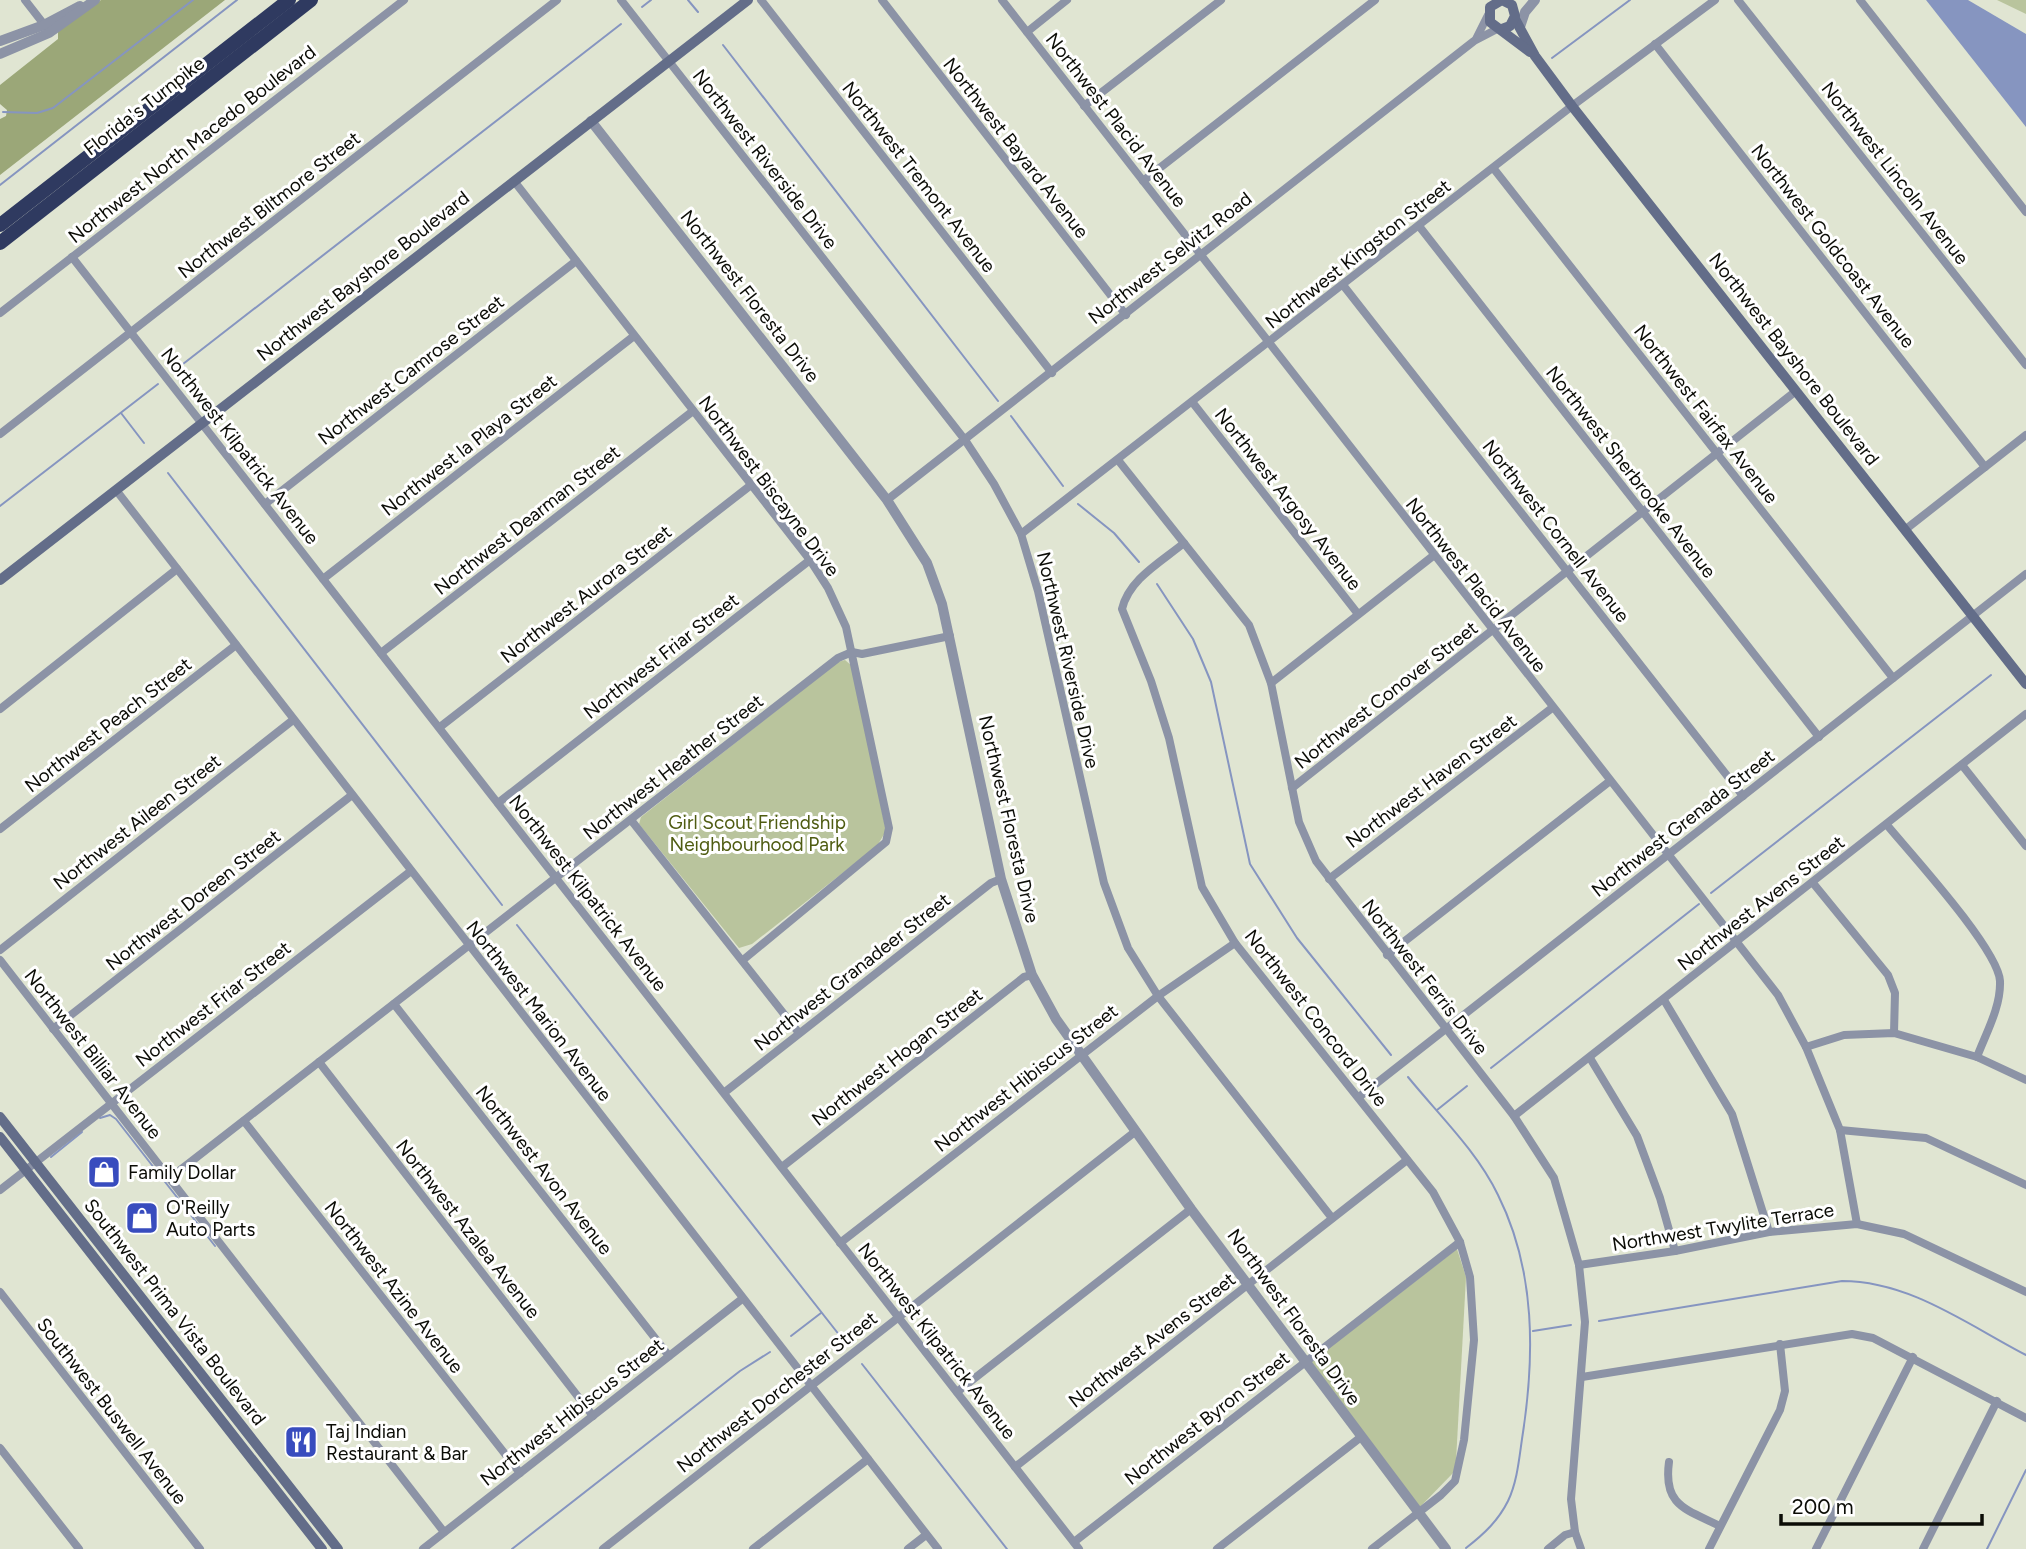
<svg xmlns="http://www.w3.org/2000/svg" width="2026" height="1549" font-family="Figtree,sans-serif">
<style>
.green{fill:#b9c49d}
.forest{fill:#9ba778}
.water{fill:#8695c0}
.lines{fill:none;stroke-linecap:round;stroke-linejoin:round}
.stream{stroke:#8695c0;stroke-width:2}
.minor{stroke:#8c93a6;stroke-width:8}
.tertiary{stroke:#8c93a6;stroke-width:10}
.secondary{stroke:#636d89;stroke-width:10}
.motorway{stroke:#2f3a60;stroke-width:14}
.labels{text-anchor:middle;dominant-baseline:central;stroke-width:6;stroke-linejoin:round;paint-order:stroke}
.street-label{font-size:19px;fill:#0b0c06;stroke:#fff}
.park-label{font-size:19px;fill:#4f5c12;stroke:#fff}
.poi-label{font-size:19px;fill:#0b0c06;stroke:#fff;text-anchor:start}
</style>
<rect width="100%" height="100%" fill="#e0e5d2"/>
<g class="green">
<polygon points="1997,0 2026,0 2026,14"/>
<polygon points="845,660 852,666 886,831 877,846 752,944 739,948 639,824 641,817 838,662"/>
<polygon points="1457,1249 1466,1277 1456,1461 1454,1472 1419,1508 1311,1362"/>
</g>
<polygon class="forest" points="101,0 225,0 0,175 0,119 6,116 7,110 0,104 0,85 58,39 58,31"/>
<polygon class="water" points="1926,0 1968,0 2026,34 2026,127"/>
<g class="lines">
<g class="stream">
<polyline points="688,0 698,12"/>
<polyline points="642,7 651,0"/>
<polyline points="723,45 998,401"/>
<polyline points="1552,58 1630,0"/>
<polyline points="3,112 37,113 53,108 193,0"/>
<polyline points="0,185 237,0"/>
<polyline points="174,371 621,24"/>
<polyline points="121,413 144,443"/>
<polyline points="1011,416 1063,486"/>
<polyline points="168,473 502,905"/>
<polyline points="1078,504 1114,533 1139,562"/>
<polyline points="0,506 158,384"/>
<polyline points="1157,584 1193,639 1211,682 1250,864 1297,938 1391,1055"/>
<polyline points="1711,893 1991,675"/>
<polyline points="517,925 844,1341"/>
<polyline points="1491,1068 1699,904"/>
<path d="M1408 1077C1438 1114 1477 1151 1498 1195 1536 1271 1535 1357 1522 1439 1519 1460 1517 1482 1508 1501 1498 1521 1484 1534 1466 1548"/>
<polyline points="1437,1110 1467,1086"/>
<polyline points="100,1118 110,1115 116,1119 215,1246"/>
<polyline points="51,1157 82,1132"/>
<path d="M1599 1321 1842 1281C1910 1281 1968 1325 2026 1355"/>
<polyline points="1533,1331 1571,1325"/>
<polyline points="791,1336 821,1313"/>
<polyline points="862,1364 1007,1549"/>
<polyline points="512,1549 740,1371 770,1352"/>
<polyline points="1987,1549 2026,1470"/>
</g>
<g class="minor">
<polyline points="25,0 46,27"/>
<polyline points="621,0 965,440 994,484 1021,534 1038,591 1104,883 1128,948 1158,996 1332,1218"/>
<polyline points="761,0 1052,373"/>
<polyline points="882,0 1126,315"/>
<polyline points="1002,0 1778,995 1806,1047 1840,1130 1857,1224"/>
<polyline points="1738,0 2026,365"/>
<polyline points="1860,0 2026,212"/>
<polyline points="1027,32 1067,0"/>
<polyline points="1476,39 1488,15"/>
<polyline points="1655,44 1985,467"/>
<polyline points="1084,106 1221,0"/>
<polyline points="1494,169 1893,678"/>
<polyline points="514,181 810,560 828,588 846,627 889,828 886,842 743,960"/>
<polyline points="1143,181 1375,0"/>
<polyline points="1419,226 1819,737"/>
<polyline points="72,257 1079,1549"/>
<polyline points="1343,285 1743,796"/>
<polyline points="0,313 404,0"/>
<polyline points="1193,403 1358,614"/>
<polyline points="0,434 557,0"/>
<polyline points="1118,460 1249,625 1271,683 1299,822 1316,861 1514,1116 1554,1178 1579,1265 1585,1322 1571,1499 1575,1532 1581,1549"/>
<polyline points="116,490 938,1549"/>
<polyline points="887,500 1474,41 1499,28"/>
<polyline points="265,504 576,261"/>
<polyline points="1906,529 2026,435"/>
<polyline points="1021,534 1572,106 1715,0"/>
<path d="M1184 543C1161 562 1129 579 1122 609L1151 681 1169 738 1202 887 1235 943 1433 1192 1460 1242 1470 1277 1474 1340 1464 1440 1455 1481 1441 1495 1372 1549"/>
<polyline points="323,579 634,336"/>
<polyline points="381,653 693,411"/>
<polyline points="1271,683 1433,556"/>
<polyline points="0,709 177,569"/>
<polyline points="440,727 751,485"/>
<polyline points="1962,765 2026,846"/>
<polyline points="1292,788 1796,391"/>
<polyline points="498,803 810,560"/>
<polyline points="631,820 799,1033"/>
<path d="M1887 825C1911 854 1998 949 2000 981 2001 1007 1986 1033 1977 1057"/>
<polyline points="0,829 236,645"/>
<polyline points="1329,879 1552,708"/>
<polyline points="1813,883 1888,975 1895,993 1894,1033"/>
<polyline points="0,950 293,720"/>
<polyline points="1387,955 1610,781"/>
<polyline points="0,960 444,1532"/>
<polyline points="1664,1000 1732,1114 1769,1232"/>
<polyline points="394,1004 669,1356"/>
<polyline points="53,1029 352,795"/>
<polyline points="1806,1047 1844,1035 1894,1033 1977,1057 2026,1080"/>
<polyline points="1590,1058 1637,1136 1660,1198 1675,1251"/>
<polyline points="319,1062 593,1416"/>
<polyline points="725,1092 991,883 1001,879"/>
<polyline points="1359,1097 2026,574"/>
<polyline points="1514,1116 2026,714"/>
<polyline points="244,1121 520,1473"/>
<polyline points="1840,1130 1926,1138 2026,1185"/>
<polyline points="782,1167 1024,977 1032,975"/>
<polyline points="170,1178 838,658 852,652 862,654 950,636"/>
<polyline points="0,1190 411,871"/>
<polyline points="840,1243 1158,996 1235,943"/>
<polyline points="1579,1265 1675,1251 1769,1232 1857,1224 1904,1234 2026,1292"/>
<polyline points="0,1292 200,1549"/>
<polyline points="1582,1377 1852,1334 1873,1338 2026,1418"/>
<polyline points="957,1392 1191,1209"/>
<polyline points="0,1448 79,1549"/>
<path d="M1669 1462C1663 1506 1686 1509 1720 1526"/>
<polyline points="1015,1467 1407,1160"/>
<polyline points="1074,1542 1460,1242"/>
<polyline points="423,1549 742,1299"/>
<polyline points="603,1549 1136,1131"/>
<polyline points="753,1549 868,1459"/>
<polyline points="908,1549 926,1535"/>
<polyline points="1217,1549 1361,1437"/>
<polyline points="1548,1549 1565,1535 1575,1532"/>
<polyline points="1709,1549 1780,1410 1785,1391 1780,1344"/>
<polyline points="1816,1549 1913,1357"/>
<polyline points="1923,1549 1997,1401"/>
</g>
<g class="tertiary">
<polyline points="1520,27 1525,12 1535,0"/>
<polyline points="0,41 44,25 80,6"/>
<polyline points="0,54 49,33 95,0"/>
<polyline points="591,121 887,500 927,563 942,604 1001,879 1032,975 1056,1019 1191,1209 1446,1549"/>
</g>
<g class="secondary">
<polyline points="1515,19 1535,56 1572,106 2026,684"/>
<polyline points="1502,29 1510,26 1515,16 1512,5 1502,0 1490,7 1490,22 1530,52"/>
<polyline points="0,580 748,0"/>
<polyline points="0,1117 338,1549"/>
<polyline points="0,1137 322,1549"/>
</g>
<g class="motorway">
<polyline points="0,225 289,0"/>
<polyline points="0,243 311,0"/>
</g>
</g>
<defs>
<symbol id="shop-square" viewBox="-11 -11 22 22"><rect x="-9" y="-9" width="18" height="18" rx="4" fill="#384cbe" stroke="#fff"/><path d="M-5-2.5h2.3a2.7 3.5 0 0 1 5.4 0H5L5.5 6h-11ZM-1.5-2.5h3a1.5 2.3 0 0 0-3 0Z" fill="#fff"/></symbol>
<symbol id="restaurant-square" viewBox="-11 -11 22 22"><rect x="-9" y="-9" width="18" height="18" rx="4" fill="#384cbe" stroke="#fff"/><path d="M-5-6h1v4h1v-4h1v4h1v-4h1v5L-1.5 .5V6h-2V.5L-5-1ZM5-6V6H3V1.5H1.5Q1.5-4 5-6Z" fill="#fff"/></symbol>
</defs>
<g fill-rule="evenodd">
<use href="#shop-square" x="85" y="1153" width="38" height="38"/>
<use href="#shop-square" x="123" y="1199" width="38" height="38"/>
<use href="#restaurant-square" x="282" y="1423" width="38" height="38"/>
</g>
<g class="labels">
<g class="street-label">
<text transform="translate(144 106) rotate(-38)">Florida's Turnpike</text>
<text transform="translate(1116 120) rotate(52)">Northwest Placid Avenue</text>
<text transform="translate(192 144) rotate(-38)">Northwest North Macedo Boulevard</text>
<text transform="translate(1016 148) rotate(52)">Northwest Bayard Avenue</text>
<text transform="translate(765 159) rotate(52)">Northwest Riverside Drive</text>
<text transform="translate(1895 173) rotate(52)">Northwest Lincoln Avenue</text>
<text transform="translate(919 177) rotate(52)">Northwest Tremont Avenue</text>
<text transform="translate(269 205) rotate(-38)">Northwest Biltmore Street</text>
<text transform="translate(1833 246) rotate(52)">Northwest Goldcoast Avenue</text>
<text transform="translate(1358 254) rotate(-38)">Northwest Kingston Street</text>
<text transform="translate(1170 258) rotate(-38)">Northwest Selvitz Road</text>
<text transform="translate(363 276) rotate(-38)">Northwest Bayshore Boulevard</text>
<text transform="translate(750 296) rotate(52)">Northwest Floresta Drive</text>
<text transform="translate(1794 359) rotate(52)">Northwest Bayshore Boulevard</text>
<text transform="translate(411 370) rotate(-38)">Northwest Camrose Street</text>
<text transform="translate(1706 414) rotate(52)">Northwest Fairfax Avenue</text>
<text transform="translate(469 445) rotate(-38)">Northwest la Playa Street</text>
<text transform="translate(240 446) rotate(52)">Northwest Kilpatrick Avenue</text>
<text transform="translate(1631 472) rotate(52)">Northwest Sherbrooke Avenue</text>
<text transform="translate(769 486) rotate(53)">Northwest Biscayne Drive</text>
<text transform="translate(1288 499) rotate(52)">Northwest Argosy Avenue</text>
<text transform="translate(527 520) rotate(-38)">Northwest Dearman Street</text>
<text transform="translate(1556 531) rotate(52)">Northwest Cornell Avenue</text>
<text transform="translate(1476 585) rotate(52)">Northwest Placid Avenue</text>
<text transform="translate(586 594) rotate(-38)">Northwest Aurora Street</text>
<text transform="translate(661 656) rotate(-38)">Northwest Friar Street</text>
<text transform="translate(1068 660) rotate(77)">Northwest Riverside Drive</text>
<text transform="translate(1386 695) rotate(-38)">Northwest Conover Street</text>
<text transform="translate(108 725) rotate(-38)">Northwest Peach Street</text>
<text transform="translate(673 767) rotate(-38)">Northwest Heather Street</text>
<text transform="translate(1431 781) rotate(-37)">Northwest Haven Street</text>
<text transform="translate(1009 819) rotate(77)">Northwest Floresta Drive</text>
<text transform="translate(137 822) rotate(-38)">Northwest Aileen Street</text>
<text transform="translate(1683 823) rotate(-38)">Northwest Grenada Street</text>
<text transform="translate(588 893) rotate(52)">Northwest Kilpatrick Avenue</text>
<text transform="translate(193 900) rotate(-38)">Northwest Doreen Street</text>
<text transform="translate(1761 903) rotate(-38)">Northwest Avens Street</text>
<text transform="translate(852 972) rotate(-38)">Northwest Granadeer Street</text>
<text transform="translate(1425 977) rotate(52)">Northwest Ferris Drive</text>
<text transform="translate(213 1004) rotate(-38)">Northwest Friar Street</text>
<text transform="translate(539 1011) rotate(52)">Northwest Marion Avenue</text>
<text transform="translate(1316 1018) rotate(52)">Northwest Concord Drive</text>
<text transform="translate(93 1054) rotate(52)">Northwest Billiar Avenue</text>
<text transform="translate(897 1057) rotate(-38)">Northwest Hogan Street</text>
<text transform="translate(1026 1078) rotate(-38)">Northwest Hibiscus Street</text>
<text transform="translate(544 1170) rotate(52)">Northwest Avon Avenue</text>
<text transform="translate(1723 1227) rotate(-9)">Northwest Twylite Terrace</text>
<text transform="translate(468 1229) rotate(52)">Northwest Azalea Avenue</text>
<text transform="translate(394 1287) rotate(52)">Northwest Azine Avenue</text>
<text transform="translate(175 1312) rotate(52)">Southwest Prima Vista Boulevard</text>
<text transform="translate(1294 1317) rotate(54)">Northwest Floresta Drive</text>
<text transform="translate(1152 1340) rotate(-38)">Northwest Avens Street</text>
<text transform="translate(937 1341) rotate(52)">Northwest Kilpatrick Avenue</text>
<text transform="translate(777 1392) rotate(-38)">Northwest Dorchester Street</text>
<text transform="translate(112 1411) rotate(52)">Southwest Buswell Avenue</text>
<text transform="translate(572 1412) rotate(-38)">Northwest Hibiscus Street</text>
<text transform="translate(1207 1418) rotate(-38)">Northwest Byron Street</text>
</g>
<g class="park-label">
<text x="757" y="822">Girl Scout Friendship<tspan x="757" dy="22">Neighbourhood Park</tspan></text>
</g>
<g class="poi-label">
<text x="128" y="1172">Family Dollar</text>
<text x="166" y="1207">O'Reilly<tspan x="166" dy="22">Auto Parts</tspan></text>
<text x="326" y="1431">Taj Indian<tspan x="326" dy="22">Restaurant &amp; Bar</tspan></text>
</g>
</g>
<path d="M1781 1514v10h201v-10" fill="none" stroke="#0b0c06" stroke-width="3.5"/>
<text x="1792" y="1514" font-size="21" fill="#0b0c06" stroke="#ffffff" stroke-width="5" paint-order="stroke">200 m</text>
</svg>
